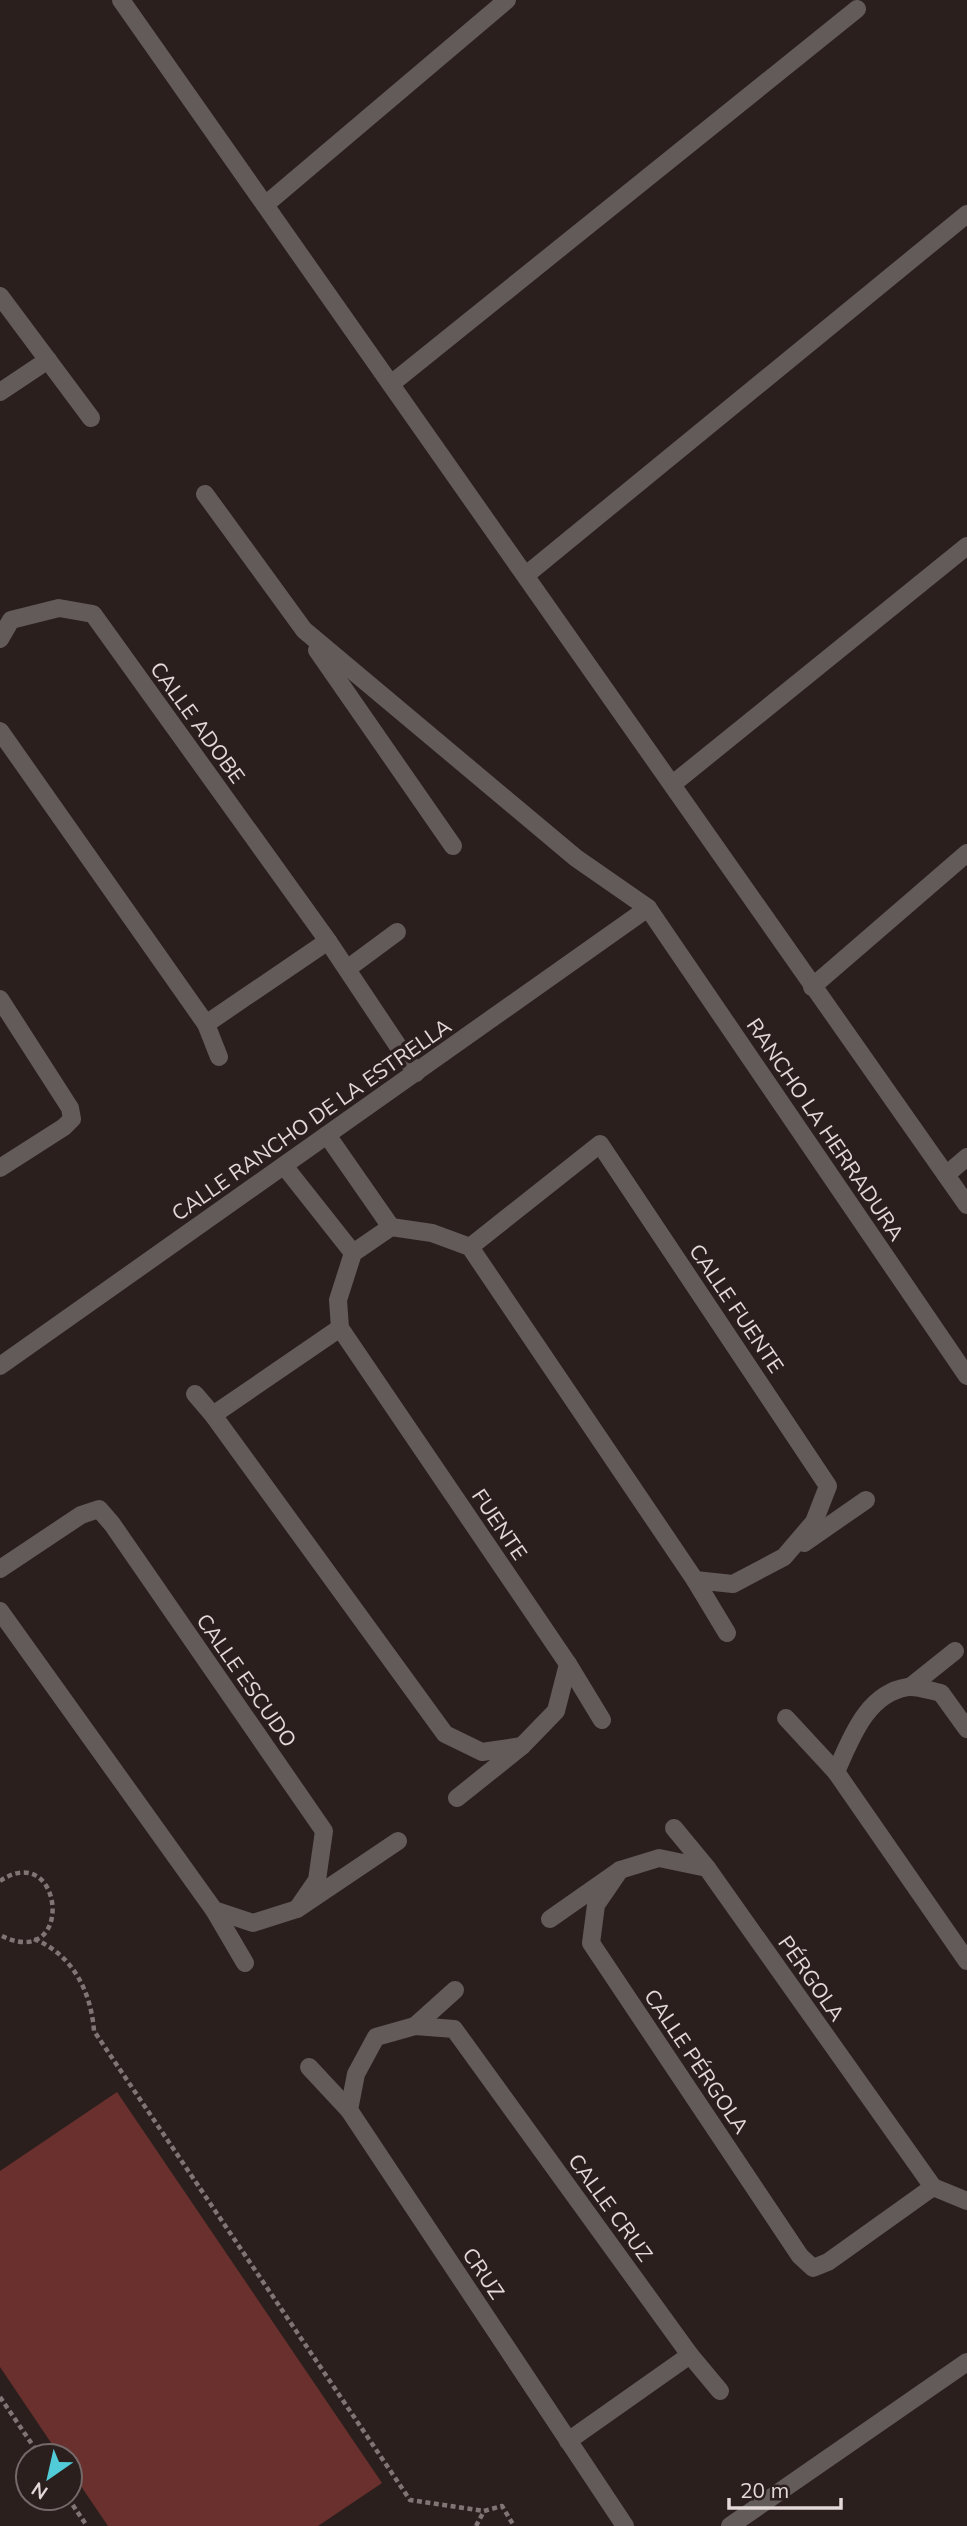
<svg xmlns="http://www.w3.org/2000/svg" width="967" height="2526" font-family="Mulish,sans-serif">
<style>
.green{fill:#69302d}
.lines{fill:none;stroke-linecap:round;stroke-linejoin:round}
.path{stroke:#7f7574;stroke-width:4.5;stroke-dasharray:5 3.5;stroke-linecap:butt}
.street{stroke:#625b5a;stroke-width:18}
.labels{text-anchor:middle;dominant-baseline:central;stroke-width:7;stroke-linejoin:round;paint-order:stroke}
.street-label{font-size:21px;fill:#e2d9d8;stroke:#2b1f1e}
</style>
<rect width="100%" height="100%" fill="#2b1f1e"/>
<polygon class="green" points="117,2092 382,2483 318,2526 108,2526 70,2470 70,2456 60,2456 0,2367 0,2171"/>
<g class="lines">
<g class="path">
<path d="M0 1881C64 1838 76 1974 0 1935"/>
<path d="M34 1939C72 1954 91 1991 94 2031L410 2500 484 2511"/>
<polyline points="0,2397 40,2456"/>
<polyline points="68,2498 87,2526"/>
<polyline points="476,2526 484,2511 502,2506 514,2526"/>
</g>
<g class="street">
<polyline points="121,0 967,1205"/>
<polyline points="265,205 507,0"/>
<polyline points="0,296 91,418"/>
<polyline points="391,384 857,9"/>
<polyline points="0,392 48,360"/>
<polyline points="205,494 304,630 576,858 648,908 967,1376"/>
<polyline points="526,575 967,214"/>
<polyline points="0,639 11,620 59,608 93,614 328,941 416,1073"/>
<polyline points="317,650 453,846"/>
<polyline points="0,731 206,1024 219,1057"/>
<polyline points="674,783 967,546"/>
<polyline points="347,969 397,932"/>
<polyline points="812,987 967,853"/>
<polyline points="0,999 70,1108 72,1119 64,1127 0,1168"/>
<polyline points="206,1024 328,941"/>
<polyline points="327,1135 391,1227"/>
<polyline points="285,1167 353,1253"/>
<polyline points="946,1175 967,1157"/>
<polyline points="0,1366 648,908"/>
<polyline points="195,1394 213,1415 445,1734 482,1752 522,1746"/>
<polyline points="213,1415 340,1328"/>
<polyline points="804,1543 866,1500"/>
<polyline points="0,1569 81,1515 99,1509 112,1524 324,1831 317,1880 297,1909"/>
<polyline points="695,1580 727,1633"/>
<polyline points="0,1611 214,1910 253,1923 297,1909 398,1841"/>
<polyline points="568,1664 602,1720"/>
<polyline points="910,1687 955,1651"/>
<polyline points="786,1718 836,1772"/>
<path d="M967 1729 941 1693C931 1691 918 1686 908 1687 867 1693 851 1738 836 1772L967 1961"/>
<polyline points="457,1798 522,1746 556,1711 568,1664 340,1328 338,1300 353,1253 391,1227 432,1233 470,1247 695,1580 733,1584 784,1557 814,1522 828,1486 600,1144 470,1247"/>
<polyline points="674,1828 707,1868"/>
<polyline points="620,1870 596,1905 591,1943 800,2256 813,2268 828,2262 933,2187"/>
<polyline points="214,1910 245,1963"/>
<polyline points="550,1919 620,1870 659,1858 707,1868 933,2187 967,2201"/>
<polyline points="415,2026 455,1990"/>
<polyline points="309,2067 349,2110"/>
<polyline points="568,2441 690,2355"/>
<polyline points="625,2526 349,2110 356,2074 376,2037 415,2026 454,2029 690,2355 720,2391"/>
<polyline points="730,2526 967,2362"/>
</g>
</g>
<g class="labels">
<g class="street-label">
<text transform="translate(198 722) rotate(54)">CALLE ADOBE</text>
<text transform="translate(311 1119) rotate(-35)">CALLE RANCHO DE LA ESTRELLA</text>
<text transform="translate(826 1129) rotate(56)">RANCHO LA HERRADURA</text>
<text transform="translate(737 1308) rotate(56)">CALLE FUENTE</text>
<text transform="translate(500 1524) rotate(56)">FUENTE</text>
<text transform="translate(247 1680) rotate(55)">CALLE ESCUDO</text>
<text transform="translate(812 1978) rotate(55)">PÉRGOLA</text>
<text transform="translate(697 2061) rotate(56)">CALLE PÉRGOLA</text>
<text transform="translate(611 2207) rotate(54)">CALLE CRUZ</text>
<text transform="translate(484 2273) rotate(56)">CRUZ</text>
</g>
</g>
<g transform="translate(49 2477) rotate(214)"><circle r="33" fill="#2b1f1e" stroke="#746968" stroke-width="2"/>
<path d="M0-5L12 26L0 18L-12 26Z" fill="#52cbd8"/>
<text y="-10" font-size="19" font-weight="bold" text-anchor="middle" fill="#e2d9d8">N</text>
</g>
<path d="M729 2498v10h112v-10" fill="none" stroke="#e2d9d8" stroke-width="3.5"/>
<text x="740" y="2498" font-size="21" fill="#e2d9d8" stroke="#2b1f1e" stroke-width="5" paint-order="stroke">20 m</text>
</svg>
